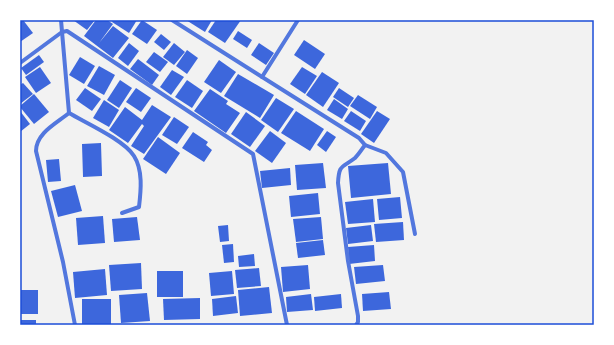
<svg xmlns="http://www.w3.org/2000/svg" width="614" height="345" font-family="'PT Sans Narrow',sans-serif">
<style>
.building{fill:#3d67dc}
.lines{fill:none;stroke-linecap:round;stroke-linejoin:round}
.minor{stroke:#5277de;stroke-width:4}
.neatline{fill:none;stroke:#1d4ed8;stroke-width:1.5}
</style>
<rect width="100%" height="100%" fill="#f2f2f2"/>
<g class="building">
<polygon points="20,20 23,20 33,33 20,42"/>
<polygon points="73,20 95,20 87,30"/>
<polygon points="96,20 107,20 113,24 99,43 113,26 129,38 113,58 84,36"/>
<polygon points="113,20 137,20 129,33 112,22"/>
<polygon points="142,20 157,30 147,44 132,34"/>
<polygon points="186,20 212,20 205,32"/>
<polygon points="216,20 241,20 225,43 208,32"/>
<polygon points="238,31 252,40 247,48 233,39"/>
<polygon points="161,34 171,42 164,50 154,42"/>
<polygon points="304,40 325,54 315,69 294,55"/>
<polygon points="129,43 139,51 128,66 118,58"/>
<polygon points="174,43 185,52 174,65 163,57"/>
<polygon points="259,43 274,53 266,65 251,55"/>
<polygon points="187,50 198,58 187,74 176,66"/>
<polygon points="154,52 168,62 160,72 146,62"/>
<polygon points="39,55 44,62 26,75 21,68"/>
<polygon points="80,57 95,66 84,84 69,75"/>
<polygon points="138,59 159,75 152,85 130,69"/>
<polygon points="219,60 236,72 221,93 204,82"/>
<polygon points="99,66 115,75 104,95 87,86"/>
<polygon points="40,67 51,83 36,93 25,77"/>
<polygon points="302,67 317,76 305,94 290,84"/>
<polygon points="172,70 184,77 171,95 160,87"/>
<polygon points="322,72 339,83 323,107 306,95"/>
<polygon points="238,74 274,95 260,118 224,96"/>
<polygon points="120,80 132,88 119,108 107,100"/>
<polygon points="187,80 203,91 192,108 175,97"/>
<polygon points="23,83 33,94 20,104 20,85"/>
<polygon points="85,88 101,99 92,111 76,100"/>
<polygon points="136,88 151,98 141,112 126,102"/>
<polygon points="339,88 354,98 348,107 333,97"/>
<polygon points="210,89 228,101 226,104 240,113 226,133 194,111"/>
<polygon points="34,94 49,112 34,124 20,107 20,106"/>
<polygon points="358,95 377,107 370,119 350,106"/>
<polygon points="276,98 294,109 278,132 261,120"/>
<polygon points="334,99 348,109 342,119 327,110"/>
<polygon points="104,100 119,110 109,127 93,118"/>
<polygon points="152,105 171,117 144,154 131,146 144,126 142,124 128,143 109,130 125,107 142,120"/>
<polygon points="20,111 30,124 20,132"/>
<polygon points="296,111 324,129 310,151 281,133"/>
<polygon points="351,111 366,121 360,131 344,121"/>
<polygon points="377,111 390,119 374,143 361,134"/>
<polygon points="246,112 265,126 250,147 231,134"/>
<polygon points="174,117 189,127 177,144 162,135"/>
<polygon points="270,131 286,143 272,163 255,151"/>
<polygon points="327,131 336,137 326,152 317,145"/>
<polygon points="193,132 208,142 206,145 212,150 204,162 182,148"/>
<polygon points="158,137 180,153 166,174 143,159"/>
<polygon points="101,143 102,176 83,177 82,144"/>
<polygon points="59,159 61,181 48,182 46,160"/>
<polygon points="323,163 326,188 297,190 295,165"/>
<polygon points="388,163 391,194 351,198 348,166"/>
<polygon points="290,168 291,185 262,188 260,171"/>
<polygon points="75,185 82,211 58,217 51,191"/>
<polygon points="318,193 320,214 291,217 289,196"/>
<polygon points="400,197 402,218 379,220 377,199"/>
<polygon points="373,199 375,222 348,224 345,202"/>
<polygon points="103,216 105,243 78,245 76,218"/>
<polygon points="137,217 140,240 114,242 112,219"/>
<polygon points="321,217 323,239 296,242 293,219"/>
<polygon points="403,222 404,240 376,242 374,224"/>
<polygon points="228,225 229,241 220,242 218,226"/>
<polygon points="371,225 373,241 348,244 346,228"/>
<polygon points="323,240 325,255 298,258 296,243"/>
<polygon points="233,244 234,262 224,263 222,245"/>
<polygon points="374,245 375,261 349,264 348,247"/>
<polygon points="254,254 255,266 239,267 238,256"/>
<polygon points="141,263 142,289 111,291 109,265"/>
<polygon points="308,265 310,289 283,292 281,267"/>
<polygon points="383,265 385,281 356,284 354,267"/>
<polygon points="259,268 261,286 237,288 235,270"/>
<polygon points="105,269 107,295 75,298 73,272"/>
<rect x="157" y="271" width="26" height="26"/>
<polygon points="232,271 234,294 211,296 209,273"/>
<polygon points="269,287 272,313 240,316 238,290"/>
<rect x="20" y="290" width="18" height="24"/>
<polygon points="389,292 391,309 363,311 362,294"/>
<polygon points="147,293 150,321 121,323 119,295"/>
<polygon points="311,294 313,310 287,312 286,297"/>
<polygon points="341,294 342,308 315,311 314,297"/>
<polygon points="236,296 238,313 213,316 212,299"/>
<polygon points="200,298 200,319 164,320 163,299"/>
<rect x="82" y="299" width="29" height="26"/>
<rect x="20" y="320" width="16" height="5"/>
</g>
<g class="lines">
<g class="minor">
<path d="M61 20 69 113C86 123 124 140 134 156 143 170 141 190 139 207L122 213"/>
<path d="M172 20 351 133 359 138 365 145C362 149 359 154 355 158 342 168 339 164 338 183L348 261 358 316V322L356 325"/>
<polyline points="20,63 62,32 67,31 253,154 287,325"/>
<polyline points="262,77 298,20"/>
<path d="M69 113C57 123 36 133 36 151L63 262 75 325"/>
<polyline points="365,145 386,153 403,172 415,234"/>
</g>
</g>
<rect width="614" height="345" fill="none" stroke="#ffffff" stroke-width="42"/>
<rect x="21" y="21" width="572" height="303" class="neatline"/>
</svg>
